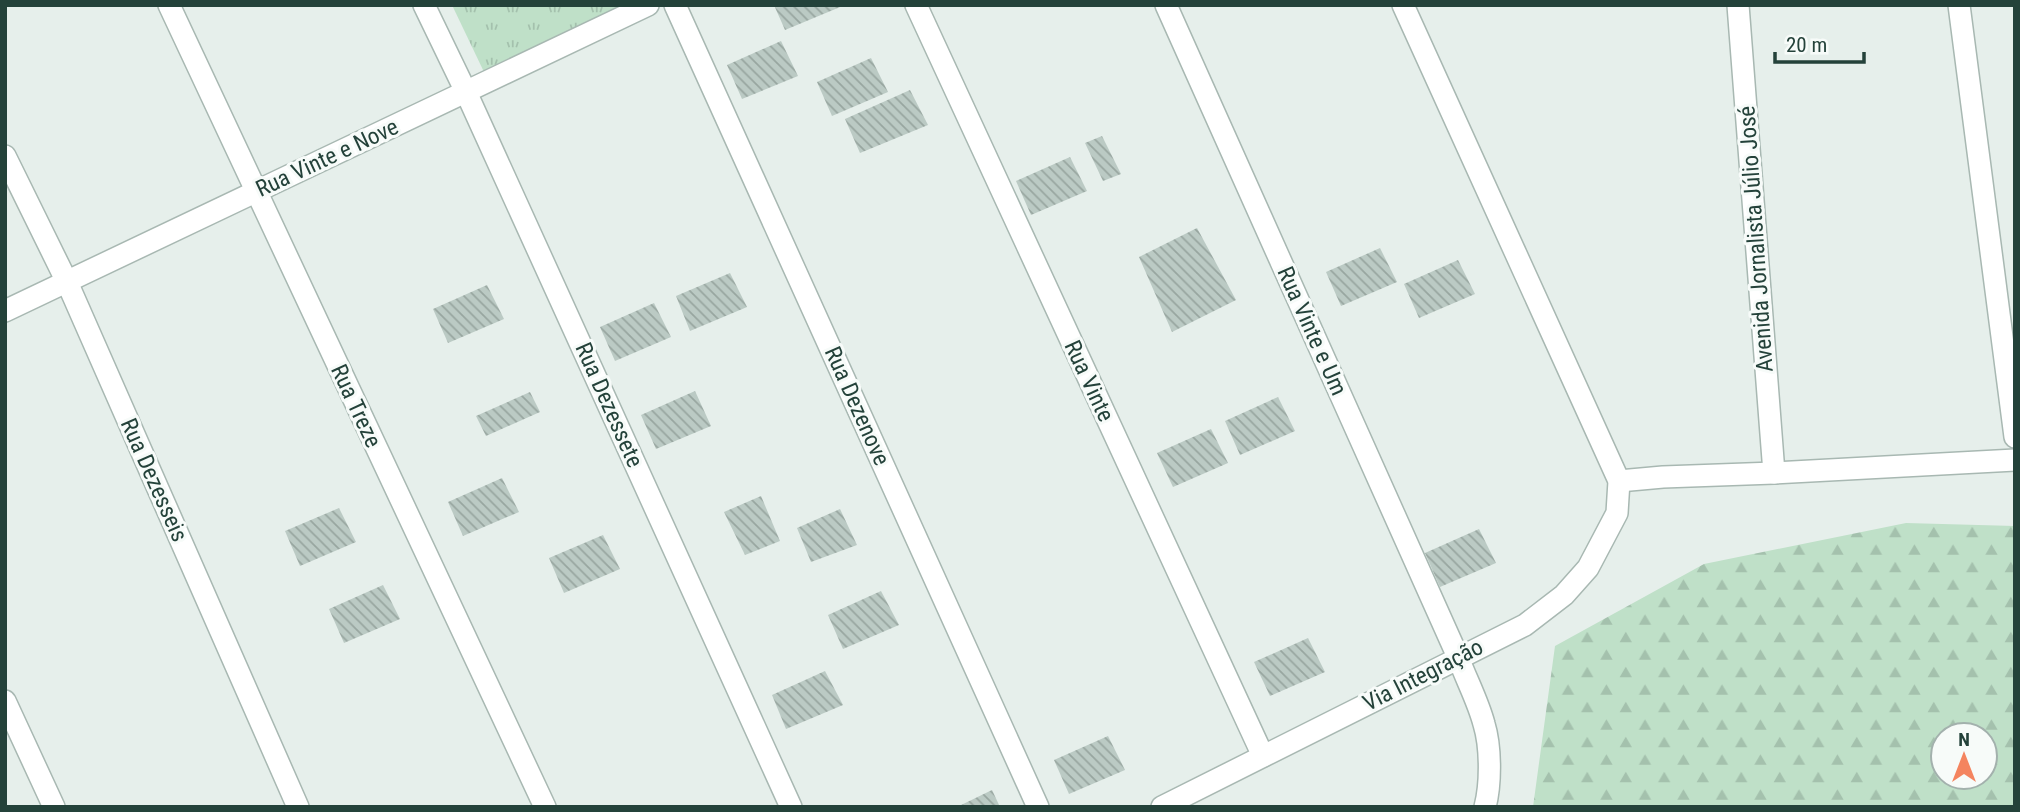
<svg xmlns="http://www.w3.org/2000/svg" width="2020" height="812" font-family="'Roboto Condensed',sans-serif">
<style>
.grass{fill:url(#grass-tufts)}
.forest{fill:url(#forest-firs);fill-rule:evenodd}
.building{fill:url(#building-back-hatch)}
.lines{fill:none;stroke-linecap:round;stroke-linejoin:round}
.minor-casing{stroke:#a8b8b2;stroke-width:24}
.minor{stroke:#fff;stroke-width:21}
.labels{text-anchor:middle;dominant-baseline:central;stroke-width:6;stroke-linejoin:round;paint-order:stroke}
.street-label{font-size:23px;fill:#24423a;stroke:#f7fbf9}
</style>
<defs>
<pattern id="grass-tufts" width="24" height="20" patternUnits="userSpaceOnUse" patternTransform="scale(1.75)"><rect width="24" height="20" fill="#bfe0c8"/><path d="M3 7l-1-3M5 7V3M7 7l1-3M15 17l-1-3M17 17v-4M19 17l1-3" fill="none" stroke="#a4c1ad"/></pattern>
<pattern id="forest-firs" width="22" height="20" patternUnits="userSpaceOnUse" patternTransform="scale(1.75)"><rect width="22" height="20" fill="#bfe0c8"/><path d="M5 1l3.5 6h-7zM16 11l3.5 6h-7z" fill="#a4c1ad"/></pattern>
<pattern id="building-back-hatch" width="6" height="6" patternUnits="userSpaceOnUse" patternTransform="scale(1.75)"><rect width="6" height="6" fill="#bbcac4"/><path d="M-1 5l2 2M0 0l6 6M5-1l2 2" fill="none" stroke="#98a6a0"/></pattern>
</defs>
<rect width="100%" height="100%" fill="#e6efeb"/>
<polygon class="grass" points="452,5 625,5 484,72"/>
<path class="forest" d="M1906 523 2015 526V807H1533L1555 646 1704 564ZM1943 735H1985V777H1943Z"/>
<g class="building">
<polygon points="774,5 845,5 785,30"/>
<polygon points="781,41 798,76 742,99 727,65"/>
<polygon points="871,58 888,92 832,116 817,82"/>
<polygon points="910,90 928,125 860,153 845,119"/>
<polygon points="1102,136 1121,174 1103,181 1085,143"/>
<polygon points="1070,157 1087,191 1031,215 1016,181"/>
<polygon points="1197,228 1236,300 1172,332 1139,257"/>
<polygon points="1380,248 1397,282 1341,306 1326,272"/>
<polygon points="1458,260 1475,294 1419,318 1404,284"/>
<polygon points="730,273 747,307 690,331 676,296"/>
<polygon points="487,285 504,319 448,343 433,309"/>
<polygon points="654,303 671,337 615,361 600,327"/>
<polygon points="695,391 711,426 656,449 641,415"/>
<polygon points="530,392 540,412 486,436 476,416"/>
<polygon points="1278,397 1295,431 1240,455 1225,421"/>
<polygon points="1211,429 1228,463 1173,487 1157,453"/>
<polygon points="502,478 519,512 463,536 448,502"/>
<polygon points="761,496 780,541 745,555 724,512"/>
<polygon points="339,508 356,542 300,566 285,531"/>
<polygon points="840,509 857,545 811,562 797,528"/>
<polygon points="1479,529 1496,563 1440,587 1425,553"/>
<polygon points="603,535 620,569 564,593 549,558"/>
<polygon points="383,585 400,619 344,643 329,609"/>
<polygon points="881,591 899,625 843,649 828,615"/>
<polygon points="1308,638 1325,672 1270,696 1254,662"/>
<polygon points="825,671 843,705 786,729 772,695"/>
<polygon points="1108,736 1125,770 1069,794 1054,760"/>
<polygon points="992,790 1000,807 957,807"/>
</g>
<g class="lines">
<defs>
<g id="minor">
<polyline points="169,5 545,807"/>
<polyline points="424,5 466,92 791,807"/>
<polyline points="675,5 1038,807"/>
<polyline points="916,5 1263,756"/>
<path d="M1166 5 1458 657C1466 679 1478 701 1484 724 1491 747 1491 784 1485 807"/>
<polyline points="1738,5 1774,473"/>
<polyline points="1959,5 2015,437"/>
<polyline points="5,156 67,282 298,807"/>
<polyline points="5,311 648,5"/>
<polyline points="1619,481 1663,477 1774,473 2015,460"/>
<polyline points="5,701 54,807"/>
<polyline points="1162,807 1525,625 1564,595 1588,568 1617,513 1619,481 1403,5"/>
</g>
</defs>
<use href="#minor" class="minor-casing"/>
<use href="#minor" class="minor"/>
</g>
<g class="labels">
<g class="street-label">
<text transform="translate(327 158) rotate(-25)">Rua Vinte e Nove</text>
<text transform="translate(1756 239) rotate(-94)">Avenida Jornalista Júlio José</text>
<text transform="translate(1312 331) rotate(66)">Rua Vinte e Um</text>
<text transform="translate(1089 381) rotate(65)">Rua Vinte</text>
<text transform="translate(609 405) rotate(66)">Rua Dezessete</text>
<text transform="translate(356 406) rotate(65)">Rua Treze</text>
<text transform="translate(857 406) rotate(66)">Rua Dezenove</text>
<text transform="translate(154 480) rotate(66)">Rua Dezesseis</text>
<text transform="translate(1423 675) rotate(-27)">Via Integração</text>
</g>
</g>
<rect width="2020" height="812" fill="none" stroke="#24423a" stroke-width="14"/>
<g transform="translate(1964 756)"><circle r="33" fill="#f7fbf9" stroke="#a3b1ad" stroke-width="2"/>
<path d="M0-5L12 26L0 18L-12 26Z" fill="#f4845f"/>
<text y="-10" font-size="19" font-weight="bold" text-anchor="middle" fill="#24423a">N</text>
</g>
<path d="M1775 52v10h89v-10" fill="none" stroke="#24423a" stroke-width="3.5"/>
<text x="1786" y="52" font-size="21" fill="#24423a" stroke="#f7fbf9" stroke-width="5" paint-order="stroke">20 m</text>
</svg>
